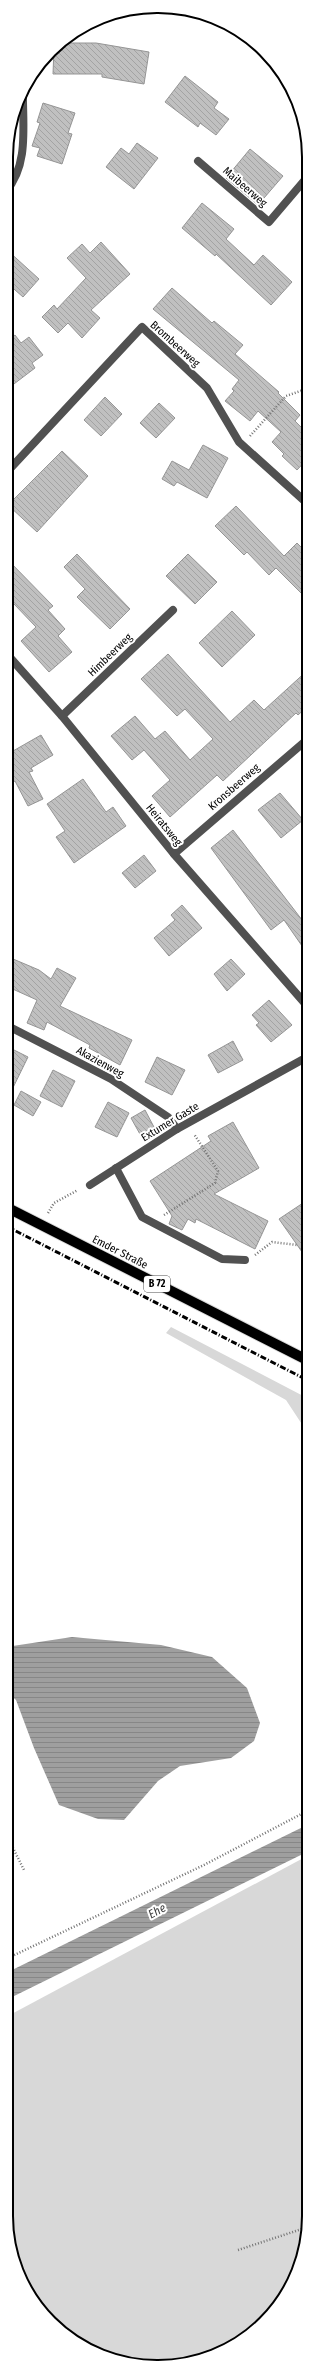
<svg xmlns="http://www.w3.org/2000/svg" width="315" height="2373" font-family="'Fira Sans Condensed',sans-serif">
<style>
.grass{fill:#d8d8d8}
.water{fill:url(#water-rules)}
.building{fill:url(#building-back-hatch);stroke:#959595}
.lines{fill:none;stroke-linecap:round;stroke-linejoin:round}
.primary-casing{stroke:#dbdbdb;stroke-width:12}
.path{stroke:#737373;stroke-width:2.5;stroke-dasharray:1 2;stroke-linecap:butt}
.street{stroke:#515151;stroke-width:8}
.primary{stroke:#000;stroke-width:10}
.rail{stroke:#000;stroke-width:3;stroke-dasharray:6 2 1 2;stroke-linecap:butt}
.labels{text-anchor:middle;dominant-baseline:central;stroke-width:4;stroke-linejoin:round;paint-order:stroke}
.shield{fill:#fff;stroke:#4c4c4c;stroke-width:1}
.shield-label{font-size:10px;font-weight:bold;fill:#000}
.street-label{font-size:11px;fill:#000;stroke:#fff}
.water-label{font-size:12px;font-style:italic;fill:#404040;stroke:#fff}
.rim{fill:none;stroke:#000;stroke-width:2}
</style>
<defs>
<pattern id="water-rules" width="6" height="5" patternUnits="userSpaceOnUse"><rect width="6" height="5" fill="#9f9f9f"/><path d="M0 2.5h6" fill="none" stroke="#878787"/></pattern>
<pattern id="building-back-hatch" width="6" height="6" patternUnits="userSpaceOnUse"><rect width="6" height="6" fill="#c0c0c0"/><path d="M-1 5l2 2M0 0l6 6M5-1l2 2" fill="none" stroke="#a3a3a3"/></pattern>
</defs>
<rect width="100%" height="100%" fill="#fff"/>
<g class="grass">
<polygon points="171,1327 309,1399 309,1435 286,1400 166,1333"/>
<polygon points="309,1855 309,2226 293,2283 257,2330 206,2359 148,2367 99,2355 50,2322 17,2273 6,2215 6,2017"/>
</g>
<g class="water">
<polygon points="72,1637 161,1645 212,1657 247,1688 260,1723 254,1741 231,1758 180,1766 158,1781 124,1820 98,1819 59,1805 34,1748 16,1700 6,1691 6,1647"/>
<polygon points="309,1824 309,1851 6,2000 6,1973"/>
</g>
<g class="building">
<polygon points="59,43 96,43 149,52 144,84 102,77 102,74 53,74 54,48"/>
<polygon points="185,76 218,102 214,108 229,119 216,135 200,123 198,127 165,102"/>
<polygon points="43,103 75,113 68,133 72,134 62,164 37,156 40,148 32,146 40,123 37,122"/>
<polygon points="137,143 158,158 134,189 106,167 121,148 129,154"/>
<polygon points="250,149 283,176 258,205 226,178"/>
<polygon points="202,203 234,229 226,239 254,265 263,255 292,282 271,305 216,254 215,256 182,228"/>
<polygon points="101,242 130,274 91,310 100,318 82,338 68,323 58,333 42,317 54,305 57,309 86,278 67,258 82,244 90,253"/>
<polygon points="6,249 39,279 23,297 6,282"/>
<polygon points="172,288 212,323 214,321 243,345 235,354 279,392 278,393 300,415 295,421 309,435 309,457 297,470 282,456 284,454 272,442 281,432 258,411 250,421 225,401 234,391 232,389 239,380 153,309"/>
<polygon points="15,335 21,343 29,337 43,355 32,363 35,368 6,390 6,342"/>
<polygon points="105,397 122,414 101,436 84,420"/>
<polygon points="159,403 175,418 156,438 140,423"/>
<polygon points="203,445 228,458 207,498 177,482 174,486 162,479 172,461 189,470"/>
<polygon points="62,451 88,476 37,532 8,505"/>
<polygon points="236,506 284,556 297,543 309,555 309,601 276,568 269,575 247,552 244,555 215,526"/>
<polygon points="77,554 130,609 110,629 77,597 85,589 64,567"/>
<polygon points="188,554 217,582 195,604 166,576"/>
<polygon points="6,558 53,606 48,610 65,629 58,636 72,652 49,672 21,641 36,627 14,604 6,612"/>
<polygon points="232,611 255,635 222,667 199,643"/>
<polygon points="168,654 230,722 254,700 264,710 309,669 309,705 298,715 296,713 223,781 217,775 170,817 152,796 170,780 144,750 132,760 111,736 135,716 155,739 165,731 190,760 213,739 185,709 177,716 141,679"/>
<polygon points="41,735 53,755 31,768 33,771 29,772 43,799 28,806 15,781 6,786 6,755"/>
<polygon points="83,779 106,812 113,807 126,826 74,863 56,837 65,831 47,804"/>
<polygon points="280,793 303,820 281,838 258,810"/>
<polygon points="233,830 309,929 309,956 284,920 271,930 211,848"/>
<polygon points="144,855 156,871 135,888 122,873"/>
<polygon points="182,905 202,928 169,956 154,938 175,920 171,915"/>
<polygon points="6,956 39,970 51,979 57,968 76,978 60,1006 132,1040 120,1065 89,1048 90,1045 47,1022 44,1030 27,1023 37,1000 6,986"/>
<polygon points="231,959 245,974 227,991 214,974"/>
<polygon points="269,1000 292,1025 271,1042 256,1025 259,1023 252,1015"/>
<polygon points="233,1041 243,1060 218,1073 208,1055"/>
<polygon points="6,1046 28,1057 6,1102"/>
<polygon points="157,1057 185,1070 172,1095 145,1082"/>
<polygon points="53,1070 75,1081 62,1107 40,1096"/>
<polygon points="21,1091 41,1102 33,1116 14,1105"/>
<polygon points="108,1102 129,1113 117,1137 95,1127"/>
<polygon points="145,1110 155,1129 141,1136 131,1118"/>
<polygon points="233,1122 259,1168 214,1194 268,1221 255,1249 196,1219 195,1223 188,1219 182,1230 169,1224 172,1216 150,1181 211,1141 208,1136"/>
<polygon points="309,1199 309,1262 279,1219"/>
</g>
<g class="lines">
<defs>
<polyline id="primary" points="6,1207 309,1361"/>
</defs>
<use href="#primary" class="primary-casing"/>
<g class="path">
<polyline points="250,436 286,396 309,388"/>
<polyline points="48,1213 54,1203 78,1190"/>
<polyline points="164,1215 215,1183 218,1171 194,1134"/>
<polyline points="6,1230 11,1224"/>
<polyline points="255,1255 272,1242 297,1245"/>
<polyline points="6,1834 24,1870"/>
<polyline points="6,1959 204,1865 309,1810"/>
<polyline points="238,2250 308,2227"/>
</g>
<g class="street">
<polyline points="198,161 269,222 309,175"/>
<path d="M6 191C30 164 22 122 23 88"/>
<polyline points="6,473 142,327 207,388 239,442 309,505"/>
<polyline points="6,653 62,716 174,854 309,1008"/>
<polyline points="62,716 173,610"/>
<polyline points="174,854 309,738"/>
<polyline points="6,1025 111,1079 168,1117 177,1129"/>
<polyline points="116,1168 142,1217 222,1259 245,1260"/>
<polyline points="90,1185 177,1129 309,1056"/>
</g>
<use href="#primary" class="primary"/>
<polyline class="rail" points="6,1226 309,1381"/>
</g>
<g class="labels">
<rect class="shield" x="144" y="1276" width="26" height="16" rx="3"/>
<g class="shield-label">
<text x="157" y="1284">B 72</text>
</g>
<g class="street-label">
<text transform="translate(245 187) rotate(41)">Maibeerweg</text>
<text transform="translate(175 344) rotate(42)">Brombeerweg</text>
<text transform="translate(110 655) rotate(-44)">Himbeerweg</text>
<text transform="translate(234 787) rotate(-41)">Kronsbeerweg</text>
<text transform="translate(164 825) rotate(51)">Heiratsweg</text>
<text transform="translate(100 1062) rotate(29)">Akazienweg</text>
<text transform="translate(170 1122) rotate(-31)">Extumer Gaste</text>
<text transform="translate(120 1252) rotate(27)">Emder Straße</text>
</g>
<g class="water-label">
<text transform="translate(157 1911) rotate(-28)">Ehe</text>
</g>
</g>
<path d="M0 0H315V2373H0ZM157 13H158A144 144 0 0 1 302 157V2216A144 144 0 0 1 158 2360H157A144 144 0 0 1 13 2216V157A144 144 0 0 1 157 13Z" fill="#fff" fill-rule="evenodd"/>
<path class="rim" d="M157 13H158A144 144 0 0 1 302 157V2216A144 144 0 0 1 158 2360H157A144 144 0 0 1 13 2216V157A144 144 0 0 1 157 13Z"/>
</svg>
